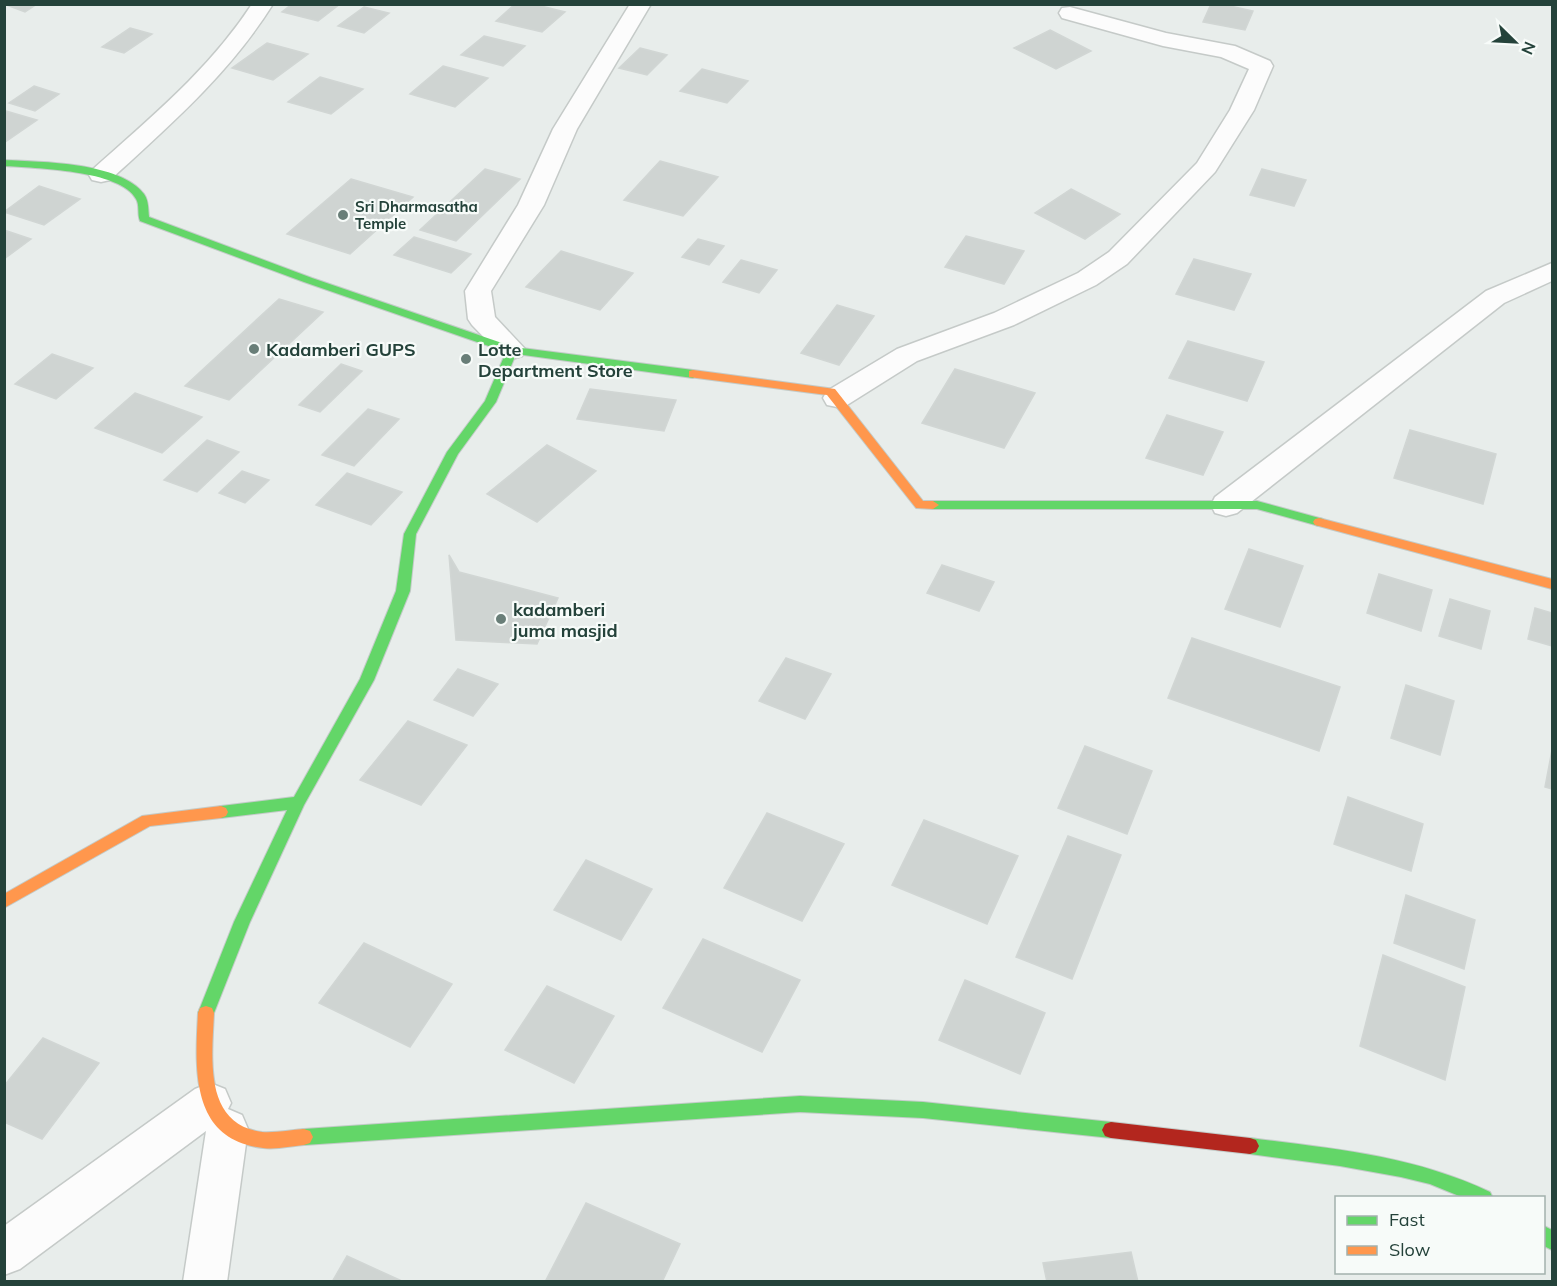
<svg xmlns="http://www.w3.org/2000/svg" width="1557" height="1286" font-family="Mulish,sans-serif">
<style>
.building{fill:#cfd4d2;stroke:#d1d6d4;stroke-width:1.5}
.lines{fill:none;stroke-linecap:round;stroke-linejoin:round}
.street-casing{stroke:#c5cac8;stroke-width:3}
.fast-casing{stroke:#c3cbc8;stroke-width:2}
.slow-casing{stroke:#c3cbc8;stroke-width:2}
.jam-casing{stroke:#c3cbc8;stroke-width:2}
.street{fill:#fcfcfc;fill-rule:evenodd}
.fast{fill:#63d668;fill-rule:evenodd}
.slow{fill:#ff974d;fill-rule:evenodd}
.jam{fill:#b3261e;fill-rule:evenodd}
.poi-dot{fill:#697e78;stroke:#f7fbf9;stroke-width:2}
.labels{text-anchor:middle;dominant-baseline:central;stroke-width:4.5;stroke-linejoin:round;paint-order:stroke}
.far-poi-label{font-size:15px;font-weight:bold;fill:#24423a;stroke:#f7fbf9;text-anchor:start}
.poi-label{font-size:18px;font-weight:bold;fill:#24423a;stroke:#f7fbf9;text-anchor:start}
</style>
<rect width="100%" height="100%" fill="#e8edeb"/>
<g class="building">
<polygon points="4,4 37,4 25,12"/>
<polygon points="292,4 340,4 318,21 282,12"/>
<polygon points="515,4 533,4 565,12 542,32 496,21"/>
<polygon points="1211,4 1221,4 1253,11 1245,30 1203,22"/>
<polygon points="364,7 389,13 364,33 338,26"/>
<polygon points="130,28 152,34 124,53 102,47"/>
<polygon points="1050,30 1091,51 1056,69 1014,48"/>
<polygon points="484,36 525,46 503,66 461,55"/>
<polygon points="267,43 308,54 273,80 232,68"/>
<polygon points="640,48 667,55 647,75 619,68"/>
<polygon points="443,66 488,78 455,107 410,94"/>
<polygon points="702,69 748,81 727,103 680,91"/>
<polygon points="320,77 363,89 331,114 288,102"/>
<polygon points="34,86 59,94 35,111 9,103"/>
<polygon points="4,111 6,111 37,120 5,142"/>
<polygon points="660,161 718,177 683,216 624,200"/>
<polygon points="485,169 520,179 456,241 420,230"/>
<polygon points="1262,169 1306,180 1294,206 1250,195"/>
<polygon points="351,179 413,197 350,254 287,234"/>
<polygon points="39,186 80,199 44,225 4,212"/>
<polygon points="1071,189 1120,214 1085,239 1035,213"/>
<polygon points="4,230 31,239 4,259"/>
<polygon points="966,236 1024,251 1004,284 945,267"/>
<polygon points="414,237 471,254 451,273 394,255"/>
<polygon points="698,239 724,246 709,265 682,257"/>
<polygon points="561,251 633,273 600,310 526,287"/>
<polygon points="1194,259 1251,274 1234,310 1176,294"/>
<polygon points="741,260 777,270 759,293 723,282"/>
<polygon points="279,299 323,312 229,400 185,386"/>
<polygon points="837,305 874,316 839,365 801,353"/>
<polygon points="1188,341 1264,362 1247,401 1169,378"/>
<polygon points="52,354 93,368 56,399 15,384"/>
<polygon points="341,364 362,371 320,412 299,405"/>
<polygon points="955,369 1035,393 1004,448 922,423"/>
<polygon points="590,389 676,400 664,431 577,419"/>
<polygon points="135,393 202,417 162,453 95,428"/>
<polygon points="368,409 399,419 354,466 322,455"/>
<polygon points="1167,415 1223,432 1203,475 1146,458"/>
<polygon points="1410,430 1496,454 1483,504 1394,478"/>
<polygon points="207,440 239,452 197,492 164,480"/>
<polygon points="547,445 596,471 537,522 487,494"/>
<polygon points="242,471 269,480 245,503 219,493"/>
<polygon points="347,473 402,492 371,525 316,505"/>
<polygon points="1249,549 1303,566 1280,627 1225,609"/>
<polygon points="449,555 459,572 558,598 537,644 456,640"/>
<polygon points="942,565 994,582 979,611 927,593"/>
<polygon points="1379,574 1432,590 1421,631 1367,613"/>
<polygon points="1450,599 1490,611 1481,649 1439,636"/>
<polygon points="1535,608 1552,613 1552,646 1528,639"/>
<polygon points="1192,638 1340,687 1319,751 1168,698"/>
<polygon points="786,658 831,674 805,719 759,701"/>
<polygon points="458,669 498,684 473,716 434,700"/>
<polygon points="1406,685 1454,701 1440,755 1391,738"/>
<polygon points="408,721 467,745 421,805 360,780"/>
<polygon points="1085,746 1152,771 1127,834 1058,808"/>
<polygon points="1552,750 1552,789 1545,787"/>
<polygon points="1348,797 1423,824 1411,871 1334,844"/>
<polygon points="767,813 844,844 802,921 724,888"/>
<polygon points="924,820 1018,856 987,924 892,885"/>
<polygon points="1068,836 1121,855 1072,979 1016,957"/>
<polygon points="586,860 652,889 621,940 554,910"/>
<polygon points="1406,895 1475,920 1464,969 1394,943"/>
<polygon points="703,939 800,980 762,1052 663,1008"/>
<polygon points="364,943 452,984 410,1047 319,1003"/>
<polygon points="1383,955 1465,987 1445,1080 1360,1046"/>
<polygon points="965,980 1045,1013 1020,1074 939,1040"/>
<polygon points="547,986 614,1016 574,1083 505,1050"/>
<polygon points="43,1038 99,1063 42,1139 4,1122 4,1086"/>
<polygon points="586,1203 680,1244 662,1282 545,1282"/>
<polygon points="1131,1252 1138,1282 1047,1282 1043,1263"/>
<polygon points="347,1256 404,1282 332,1282"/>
</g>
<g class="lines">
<defs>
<g id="street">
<path d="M252 4H273C229 74 170 125 110 180L101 182 92 180 89 175 92 170C150 118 209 70 252 4Z"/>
<polygon points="630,4 651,4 577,129 544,205 491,291 495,317 526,350 522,356 512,359 502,356 472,325 468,319 465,291 518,205 553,129"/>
<polygon points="1070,7 1166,33 1235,46 1270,61 1273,66 1254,110 1215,172 1127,264 1096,285 1014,325 917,361 847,405 837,407 827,405 823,398 827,391 897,349 994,313 1078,273 1109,252 1197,163 1230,110 1249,69 1221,57 1163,46 1062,18 1059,13 1062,8"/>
<polygon points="1552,263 1552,281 1504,303 1237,513 1226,516 1215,513 1211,505 1215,497 1486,291"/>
<polygon points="210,1083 225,1089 231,1103 228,1109 242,1115 248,1129 227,1282 183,1282 206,1131 20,1269 4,1275 4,1226 195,1089"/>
</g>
<g id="fast">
<path d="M4 160C42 162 120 162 144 194 149 201 148 210 149 217L312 278 514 347 693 370 699 374 693 378 516 354 496 402 458 454 416 534 410 591 374 680 304 805 250 922 212 1018 206 1020 200 1018 198 1013 234 922 287 810 221 818 216 816 214 812 216 808 221 806 294 797 360 679 396 591 404 534 447 452 485 401 506 352 304 282 140 221C137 214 140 205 136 199 121 170 34 168 4 166Z"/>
<polygon points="933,501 1257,501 1323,519 1325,522 1319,526 1257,509 933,509 927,505"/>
<polygon points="800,1096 923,1102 1111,1122 1117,1124 1120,1130 1117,1136 1111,1138 923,1118 800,1112 304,1145 298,1143 295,1137 298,1131 304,1129"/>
<path d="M1250 1138C1334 1149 1412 1155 1490 1192L1493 1198H1464L1430 1184 1401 1177 1340 1166 1250 1154 1244 1152 1241 1146 1244 1140Z"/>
<polygon points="1544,1226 1552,1230 1552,1250 1544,1246"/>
</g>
<g id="slow">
<polygon points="693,370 835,389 923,501 933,501 939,505 933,509 916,508 827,395 689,377 689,371"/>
<polygon points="1319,518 1552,579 1552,589 1315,525 1313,522 1315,519"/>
<polygon points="221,806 226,808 228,812 226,816 221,818 150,826 4,908 4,894 142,816"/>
<path d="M206 1006 212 1008 214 1013C212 1057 203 1124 262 1132 276 1133 290 1130 304 1129L310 1131 313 1137 310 1143 304 1145C291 1146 276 1150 263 1148 190 1140 195 1069 198 1013L200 1008Z"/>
</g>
<polygon id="jam" points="1111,1122 1250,1138 1256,1140 1259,1146 1256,1152 1250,1154 1111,1138 1105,1136 1102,1130 1105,1124"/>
</defs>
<use href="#street" class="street-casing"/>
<use href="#fast" class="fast-casing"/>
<use href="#slow" class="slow-casing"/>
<use href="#jam" class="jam-casing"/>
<use href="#street" class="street"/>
<use href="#fast" class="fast"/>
<use href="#slow" class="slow"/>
<use href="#jam" class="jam"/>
</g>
<g class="poi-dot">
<circle cx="343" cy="215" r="6"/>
<circle cx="254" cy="349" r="6"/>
<circle cx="466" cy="359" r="6"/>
<circle cx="501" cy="619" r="6"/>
</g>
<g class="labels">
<g class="far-poi-label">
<text x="355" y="206">Sri Dharmasatha<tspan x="355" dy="17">Temple</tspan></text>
</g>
<g class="poi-label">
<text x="266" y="349">Kadamberi GUPS</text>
<text x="478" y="349">Lotte<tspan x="478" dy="21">Department Store</tspan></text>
<text x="513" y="609">kadamberi<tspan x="513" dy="21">juma masjid</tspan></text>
</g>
</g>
<rect width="1557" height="1286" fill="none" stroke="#24423a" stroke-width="12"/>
<rect x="1335" y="1196" width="210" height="78" fill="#f7fbf9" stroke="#a3b1ad" stroke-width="1.5"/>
<rect x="1347" y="1216" width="30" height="9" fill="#63d668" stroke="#a3b1ad" stroke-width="1.5"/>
<text x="1389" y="1226" font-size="18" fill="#24423a">Fast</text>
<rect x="1347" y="1246" width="30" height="9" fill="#ff974d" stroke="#a3b1ad" stroke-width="1.5"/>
<text x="1389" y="1256" font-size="18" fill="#24423a">Slow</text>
<g transform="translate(1515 42) rotate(114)" stroke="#f7fbf9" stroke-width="4.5" paint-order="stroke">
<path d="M0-4.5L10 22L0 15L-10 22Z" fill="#24423a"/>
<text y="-9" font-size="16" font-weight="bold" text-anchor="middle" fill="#24423a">N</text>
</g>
</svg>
